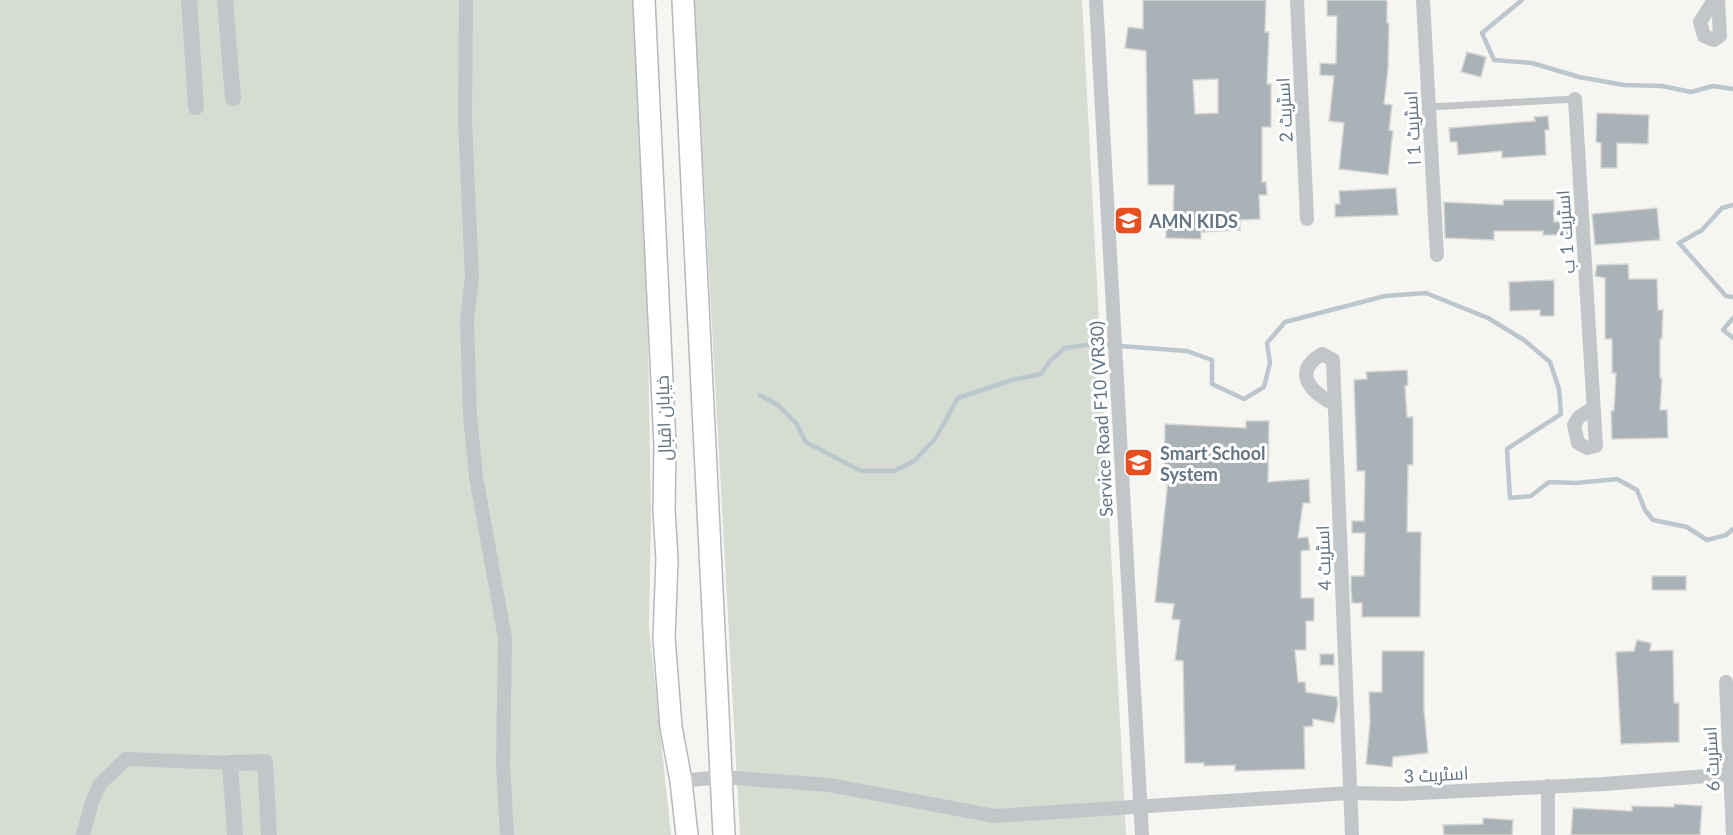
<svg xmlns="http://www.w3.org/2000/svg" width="1733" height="835" font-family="Lato,Cairo,sans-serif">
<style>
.green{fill:#d6dcd2}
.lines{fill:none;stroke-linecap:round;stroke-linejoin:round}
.stream{stroke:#bbc7cc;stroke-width:4.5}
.building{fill:#a9b2b7;stroke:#d6d6d4;stroke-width:1.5;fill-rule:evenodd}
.primary-casing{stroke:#b5b9bd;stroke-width:24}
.service{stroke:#c2c6c9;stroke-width:7}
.minor{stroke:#c2c6c9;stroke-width:14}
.tertiary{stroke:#c2c6c9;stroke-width:16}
.primary{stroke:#fff;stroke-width:21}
.labels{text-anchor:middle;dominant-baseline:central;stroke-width:6;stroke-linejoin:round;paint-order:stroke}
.street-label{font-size:18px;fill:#637583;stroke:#fff}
.poi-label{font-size:18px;font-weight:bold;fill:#637583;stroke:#fff;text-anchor:start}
</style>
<rect width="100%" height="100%" fill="#f5f5f1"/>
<g class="green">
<polygon points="0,0 635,0 646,235 651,514 649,627 671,835 0,835"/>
<polygon points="694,0 1082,0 1126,835 740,835"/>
</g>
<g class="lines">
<g class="stream">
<polyline points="1522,0 1482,33 1494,60 1532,63 1579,77 1624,85 1662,86 1691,92 1713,86 1733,89"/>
<polyline points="1733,205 1722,208 1702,230 1679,243 1726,296 1733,297"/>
<polyline points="1733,318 1723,330 1733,338"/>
<polyline points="760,395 778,405 796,423 806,442 861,471 894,471 914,461 935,439 958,398 1012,380 1041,374 1051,360 1065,348 1093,344 1187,351 1212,360 1212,384 1244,399 1264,387 1270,363 1267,343 1285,322 1385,296 1426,293 1488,318 1524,340 1550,362 1559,389 1561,414 1507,449 1510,498 1531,496 1549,482 1576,483 1617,479 1637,490 1645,510 1653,520 1687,527 1707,540 1726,535 1733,529"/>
</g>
</g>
<g class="building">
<path d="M1143 0H1266L1265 32H1269L1267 84H1271V127H1262V182H1266L1267 195H1259L1260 219 1240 220V230L1201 232V239L1166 238V222H1173L1174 185H1148L1146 51 1125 48 1128 27 1143 29ZM1218 79V113L1195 114 1193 80Z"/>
<polygon points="1327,0 1387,0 1387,23 1389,23 1388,69 1384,104 1392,105 1389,130 1393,131 1388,175 1339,169 1344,123 1329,121 1334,76 1320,75 1320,63 1336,64 1337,16 1327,16"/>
<polygon points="1467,52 1486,57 1481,77 1461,72"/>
<polygon points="1597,113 1649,115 1648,144 1617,143 1617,168 1601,168 1601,143 1596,142"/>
<polygon points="1548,116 1549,130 1545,130 1546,155 1502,158 1502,151 1458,155 1457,142 1450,142 1449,128 1535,121 1534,117"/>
<polygon points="1396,188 1398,215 1335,217 1335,204 1340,204 1339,191"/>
<polygon points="1504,200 1554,200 1554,222 1569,221 1569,235 1543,235 1543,231 1494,231 1494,240 1445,238 1444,202 1503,205"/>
<polygon points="1657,208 1660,240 1595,245 1592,214"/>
<polygon points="1628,264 1629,279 1657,279 1658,310 1663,310 1662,339 1660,339 1660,378 1662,378 1660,410 1667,410 1668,438 1612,439 1611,411 1614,411 1616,373 1612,373 1612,339 1605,339 1605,278 1595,276 1597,265"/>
<polygon points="1554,280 1554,316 1540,316 1540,310 1510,311 1509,282"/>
<polygon points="1407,370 1408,385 1405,386 1407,417 1413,417 1413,465 1408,465 1407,532 1421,532 1420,617 1362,617 1362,603 1352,603 1351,589 1351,576 1364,576 1365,533 1352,533 1352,521 1364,521 1365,471 1357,471 1354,380 1367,379 1366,372"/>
<polygon points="1246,421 1269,421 1268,482 1309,479 1310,503 1303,503 1298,538 1308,537 1310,550 1301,551 1301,598 1314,598 1314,621 1306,621 1306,650 1295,650 1298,682 1305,682 1306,692 1337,697 1338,704 1334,723 1313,719 1313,726 1304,727 1305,769 1235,771 1235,765 1204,766 1204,763 1185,763 1183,661 1175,660 1180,620 1172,619 1174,604 1155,602 1168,480 1164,480 1165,424 1246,428"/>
<rect x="1652" y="576" width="34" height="14"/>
<polygon points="1637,640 1651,643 1650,651 1673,650 1674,703 1679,703 1679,742 1621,744 1616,652 1634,651"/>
<polygon points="1382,651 1424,651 1424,709 1428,753 1393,757 1392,767 1366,764 1370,723 1369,692 1382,692"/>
<rect x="1320" y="654" width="14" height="11"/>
<polygon points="1674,804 1702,806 1700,835 1571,835 1573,808 1632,811 1632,806 1674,807"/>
<polygon points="1483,818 1513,820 1512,835 1444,835 1443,825 1483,824"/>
</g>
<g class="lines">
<defs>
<g id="primary">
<polyline points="644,0 665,445 664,510 667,560 664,638 671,727 681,781 687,835"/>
<polyline points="683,0 724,835"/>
</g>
</defs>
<use href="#primary" class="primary-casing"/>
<polyline class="service" points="1429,107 1575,99"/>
<g class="minor">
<polyline points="466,0 465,121 472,277 467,319 470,415 476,477 505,638 503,765 507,835"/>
<polyline points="1096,0 1142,835"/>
<polyline points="1297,0 1307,219"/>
<polyline points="1423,0 1437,255"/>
<polyline points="1714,0 1700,22 1704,36 1714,40 1720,36 1718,0"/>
<polyline points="1575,99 1596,446 1587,448 1578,443 1574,425 1579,417 1591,409"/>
<path d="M1332 403C1310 391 1292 372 1322 354L1333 360 1352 835"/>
<polyline points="1726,682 1733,834"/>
<polyline points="681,781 721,777 829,785 995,816 1350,793 1400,794 1604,784 1733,774"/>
<polyline points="83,835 92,802 100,784 126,759 230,763"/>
<polyline points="1548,835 1548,786"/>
</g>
<g class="tertiary">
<polyline points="189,0 196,107"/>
<polyline points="225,0 233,98"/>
<polyline points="235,835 230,763 265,762 269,835"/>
</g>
<use href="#primary" class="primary"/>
</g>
<defs>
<symbol id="school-square" viewBox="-11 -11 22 22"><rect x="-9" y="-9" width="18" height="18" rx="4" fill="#e64f21" stroke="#fff"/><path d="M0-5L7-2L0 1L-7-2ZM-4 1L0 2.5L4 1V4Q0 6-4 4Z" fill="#fff"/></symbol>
</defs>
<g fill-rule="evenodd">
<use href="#school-square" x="1112" y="204" width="33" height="33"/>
<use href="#school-square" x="1122" y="446" width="33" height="33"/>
</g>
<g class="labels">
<g class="street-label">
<text transform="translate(1284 110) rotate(-93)">اسٹریٹ 2</text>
<text transform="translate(1412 128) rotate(-93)">اسٹریٹ 1 ا</text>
<text transform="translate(1565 232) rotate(-94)">اسٹریٹ 1 ب</text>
<text transform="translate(663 418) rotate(-92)">خیابان اقبال</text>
<text transform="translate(1101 419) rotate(-93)">Service Road F10 (VR30)</text>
<text transform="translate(1323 558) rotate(-92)">اسٹریٹ 4</text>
<text transform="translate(1711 759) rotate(-93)">اسٹریٹ 6</text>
<text transform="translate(1436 774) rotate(-3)">اسٹریٹ 3</text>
</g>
<g class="poi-label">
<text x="1149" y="221">AMN KIDS</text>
<text x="1160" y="453">Smart School<tspan x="1160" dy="21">System</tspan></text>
</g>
</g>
</svg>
